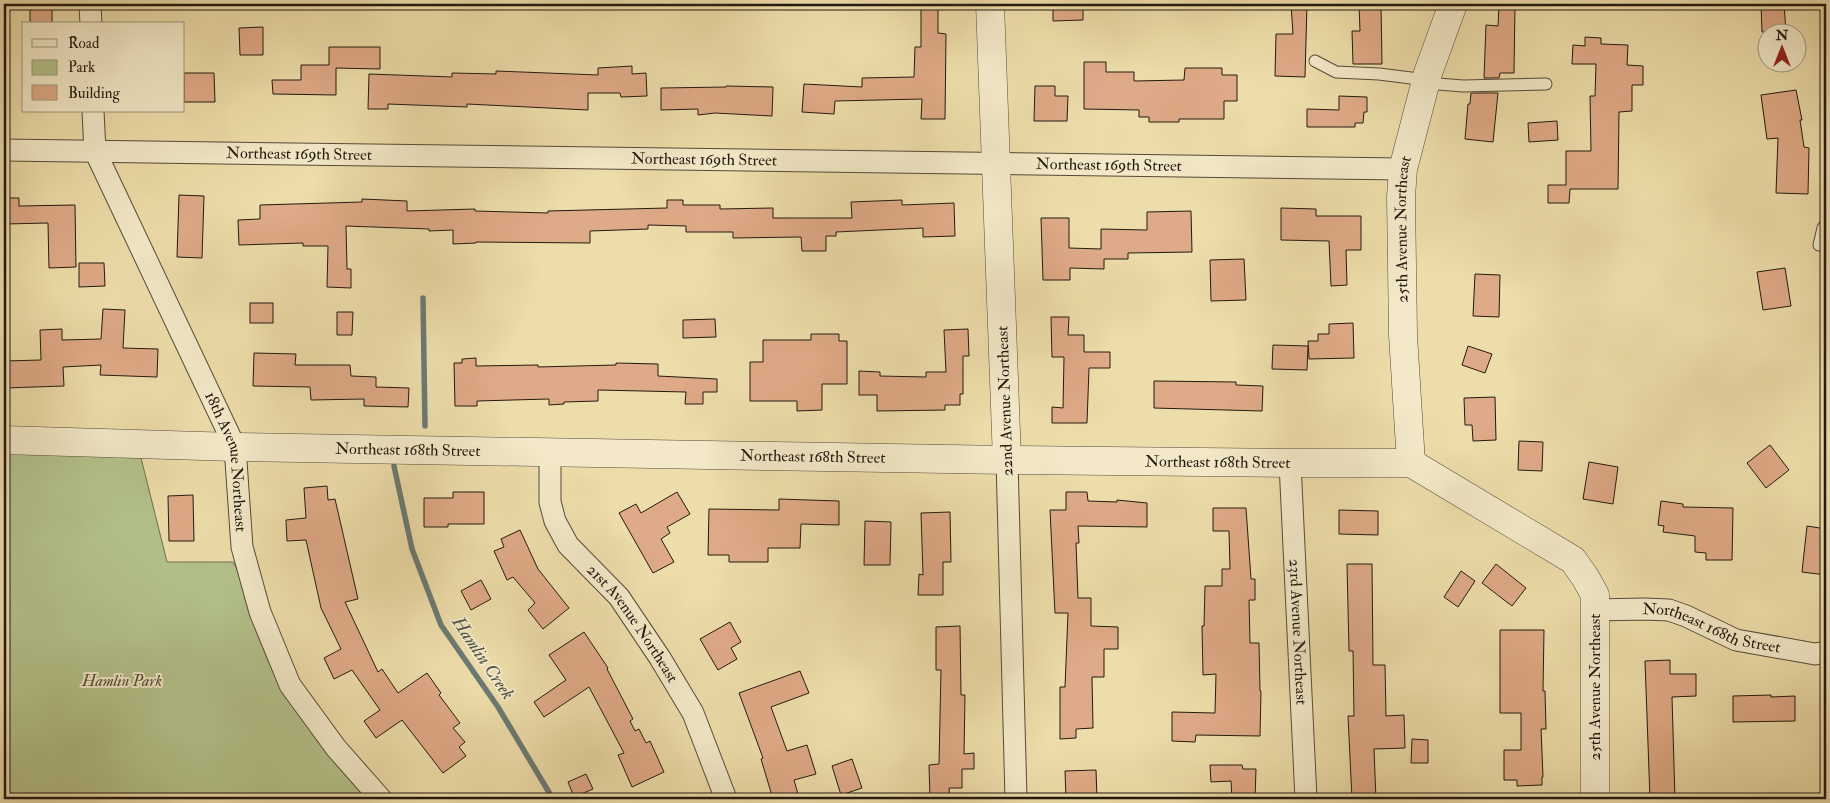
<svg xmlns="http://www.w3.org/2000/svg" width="1830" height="803" font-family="'IM FELL Double Pica',serif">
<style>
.green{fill:#b4c28b;stroke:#6b6e4e}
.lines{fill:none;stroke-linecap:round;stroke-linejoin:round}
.stream{stroke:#6b7a72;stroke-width:5.5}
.building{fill:#dfaa87;stroke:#221a11}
.service-casing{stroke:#554b37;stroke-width:13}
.minor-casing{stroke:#554b37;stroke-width:23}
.tertiary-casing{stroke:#554b37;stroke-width:29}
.service{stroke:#f3e9c8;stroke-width:11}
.minor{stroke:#f3e9c8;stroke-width:21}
.tertiary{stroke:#f3e9c8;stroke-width:28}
.labels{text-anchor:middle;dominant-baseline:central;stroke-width:4;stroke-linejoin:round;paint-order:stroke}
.street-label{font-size:16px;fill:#221a11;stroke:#f3e9c8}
.park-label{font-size:16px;font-style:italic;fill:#4e4c36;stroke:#f3e9c8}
.water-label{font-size:18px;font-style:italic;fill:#4d5249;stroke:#f3e9c8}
</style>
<rect width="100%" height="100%" fill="#edddaa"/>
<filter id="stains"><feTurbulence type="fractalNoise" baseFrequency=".004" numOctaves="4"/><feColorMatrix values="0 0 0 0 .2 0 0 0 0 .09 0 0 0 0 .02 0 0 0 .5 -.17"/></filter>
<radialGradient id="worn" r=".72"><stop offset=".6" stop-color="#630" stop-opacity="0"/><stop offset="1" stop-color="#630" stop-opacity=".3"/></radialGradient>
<polygon class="green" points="4,453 140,454 167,562 233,562 252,597 290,685 381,799 4,799"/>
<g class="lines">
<g class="stream">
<polyline points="423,298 425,426"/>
<polyline points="394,466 412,549 441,625 498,707 553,799"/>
</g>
</g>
<g class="building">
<polygon points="921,4 938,4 938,33 946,34 945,119 921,119 922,99 835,101 834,114 802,112 804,84 862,87 862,78 914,77 915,47 921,47"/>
<polygon points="1053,4 1083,4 1083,20 1053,21"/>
<polygon points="1291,4 1307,4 1305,77 1275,76 1276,34 1293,34"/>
<polygon points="1359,4 1381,4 1382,64 1353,64 1352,31 1360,31"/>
<polygon points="1499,4 1515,4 1514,73 1500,73 1499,78 1484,78 1486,25 1498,26"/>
<polygon points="1761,4 1784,4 1786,32 1762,32"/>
<polygon points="52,7 52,24 30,24 30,8"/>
<polygon points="263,27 263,55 240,55 239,28"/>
<polygon points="1585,37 1601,38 1601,44 1628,45 1627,65 1643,66 1643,85 1632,85 1632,111 1619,112 1618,189 1570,189 1569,203 1548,203 1548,185 1566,185 1566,151 1591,151 1590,96 1595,96 1596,64 1572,64 1573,45 1585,46"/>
<polygon points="329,47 380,47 380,69 336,68 336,95 273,94 272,80 301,80 301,65 329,65"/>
<polygon points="1084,62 1106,62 1106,72 1134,72 1134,81 1184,80 1185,68 1222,68 1222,75 1237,75 1237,101 1224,101 1224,119 1179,119 1179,122 1149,122 1149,117 1139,117 1139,110 1084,109"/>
<polygon points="632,66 632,74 646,73 647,96 621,97 620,93 588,93 588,110 467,104 467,107 388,104 388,109 368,109 369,74 452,77 452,73 496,74 496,71 598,75 598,68"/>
<polygon points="184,73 214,73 215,102 184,102"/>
<polygon points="726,86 773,87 772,116 715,113 698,115 698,109 661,110 661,88 726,87"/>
<polygon points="1035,86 1055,86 1055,96 1068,96 1067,121 1034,121"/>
<polygon points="1796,90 1802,120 1800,120 1804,147 1809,148 1808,194 1776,193 1778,138 1767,139 1761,95"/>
<polygon points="1471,93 1498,93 1493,142 1465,139 1468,104 1470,104"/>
<polygon points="1339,96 1367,97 1367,112 1364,112 1363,123 1355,123 1355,127 1307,127 1307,109 1339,110"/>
<polygon points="1557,121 1558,140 1529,142 1528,123"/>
<polygon points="179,195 204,196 202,258 177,257"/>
<polygon points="4,198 19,198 19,206 75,205 76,267 49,268 48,223 4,224"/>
<polygon points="362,199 407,201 407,211 475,209 475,211 548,213 548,211 667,208 667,200 683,200 683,205 720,205 720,209 773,208 773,218 852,218 851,202 902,200 902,205 954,203 955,236 923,237 923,228 836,232 836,236 826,236 826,251 802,251 801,237 733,238 733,232 686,232 686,226 648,225 648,229 590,231 590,243 476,242 476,243 453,244 453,230 429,231 429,229 346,226 347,269 351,269 351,288 327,287 328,246 303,246 303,243 239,245 238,220 260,219 260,205 362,202"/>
<polygon points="1281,208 1316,209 1316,216 1361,216 1361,250 1346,250 1347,285 1331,286 1329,241 1281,240"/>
<polygon points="1191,211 1192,252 1128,253 1128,259 1104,259 1104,269 1070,268 1070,280 1043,280 1041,218 1069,218 1069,248 1101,249 1101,229 1147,230 1147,212"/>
<polygon points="1244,259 1246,300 1211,301 1210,260"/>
<polygon points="79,263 104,263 105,286 79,287"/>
<polygon points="1785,268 1791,306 1763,310 1757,272"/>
<polygon points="1475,274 1500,275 1499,317 1473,316"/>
<rect x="250" y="303" width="23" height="20"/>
<polygon points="103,309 125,310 123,348 158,349 157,377 100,375 101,365 63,367 64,386 4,388 4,361 41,360 40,330 62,329 62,340 101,339"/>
<polygon points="337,312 353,312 352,335 337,335"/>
<polygon points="1051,317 1069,317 1068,335 1084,335 1084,352 1110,352 1110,368 1089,368 1087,423 1052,423 1052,407 1063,408 1064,357 1052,357"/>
<polygon points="715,319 716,337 683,338 683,320"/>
<polygon points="1353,323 1354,358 1309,359 1308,341 1318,341 1318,334 1329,334 1329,324"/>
<polygon points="968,329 969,356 963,356 963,394 960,394 960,405 945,405 945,410 877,411 877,395 859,395 859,371 880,372 880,376 926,377 926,372 946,372 944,330"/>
<polygon points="811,334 839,334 839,341 847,341 847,384 822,384 822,410 797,411 797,401 750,401 750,362 763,362 763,340 811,340"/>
<polygon points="1273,345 1308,346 1307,370 1272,369"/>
<polygon points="1468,346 1492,354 1485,373 1462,365"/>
<polygon points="254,353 296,354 295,365 350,365 351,376 376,377 376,387 409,388 408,407 364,406 364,399 311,400 310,387 253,386"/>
<polygon points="476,358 476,366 538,365 538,367 616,365 616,363 658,364 658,376 717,379 717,392 703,392 703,404 685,404 686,392 598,390 598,401 564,402 564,404 549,405 549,399 477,401 477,406 455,406 454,363 462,363 462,359"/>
<polygon points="1154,381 1236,382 1236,385 1263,386 1262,411 1154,408"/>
<polygon points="1495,397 1496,440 1473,441 1472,425 1465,425 1464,398"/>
<polygon points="1519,441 1543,442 1542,471 1518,470"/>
<polygon points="1770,445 1789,470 1766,488 1747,463"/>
<polygon points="1589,462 1618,467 1613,504 1583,499"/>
<polygon points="327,486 328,500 335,499 358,599 345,602 378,672 382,669 398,693 427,673 441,693 439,695 460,723 453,728 465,742 459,747 466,756 443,773 402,720 376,738 364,721 380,710 352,670 334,679 324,658 341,649 321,608 306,540 287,541 286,520 306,518 304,488"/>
<polygon points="453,492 484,492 484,524 448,524 448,527 424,527 424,498 453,498"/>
<polygon points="677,492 690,514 667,527 670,533 661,539 674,562 653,573 619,513 636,504 641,513"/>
<polygon points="1066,492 1087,492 1088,501 1117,502 1117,500 1147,503 1147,527 1078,526 1079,543 1076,543 1078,598 1091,598 1091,626 1118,627 1118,649 1104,649 1104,677 1092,677 1093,728 1076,729 1076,738 1060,739 1060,687 1065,687 1068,613 1055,613 1050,510 1066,510"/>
<polygon points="193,495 194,541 169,541 168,496"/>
<polygon points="779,499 839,501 839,525 801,524 800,548 768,548 768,562 729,562 729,555 708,555 709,509 779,510"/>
<polygon points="1661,501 1683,504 1683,507 1733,508 1732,560 1706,560 1706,553 1695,552 1695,536 1663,532 1664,526 1658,525"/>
<polygon points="1213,508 1246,508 1251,579 1255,579 1255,600 1249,600 1250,643 1259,643 1260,691 1261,691 1260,736 1196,735 1195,742 1172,741 1172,712 1215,713 1216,674 1203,675 1202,626 1204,626 1205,586 1222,586 1222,569 1230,569 1229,531 1213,531"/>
<polygon points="1339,510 1378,511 1378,535 1339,534"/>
<polygon points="950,512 951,562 943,562 943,595 918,595 919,574 923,575 921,513"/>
<polygon points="865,521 891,522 890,565 864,565"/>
<polygon points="1807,526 1826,529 1823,554 1826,555 1826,575 1802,572"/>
<polygon points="520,530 538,569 569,608 543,629 528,610 535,603 513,577 507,580 494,551 504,547 501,539"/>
<polygon points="1347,564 1372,564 1373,665 1385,665 1386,716 1404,715 1405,748 1374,749 1376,799 1352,799 1348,716 1354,716 1353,651 1349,651"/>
<polygon points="1496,564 1526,588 1512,606 1482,583"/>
<polygon points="1461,571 1475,581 1458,607 1444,597"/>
<polygon points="481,580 491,599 471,610 461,591"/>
<polygon points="730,622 741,642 731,648 737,659 718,670 700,639"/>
<polygon points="960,626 961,695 965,695 964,754 974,753 974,769 962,769 962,788 949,788 950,799 930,799 929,765 939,764 941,670 936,670 936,627"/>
<polygon points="1500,630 1544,630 1543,691 1545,691 1546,729 1541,729 1543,777 1542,777 1542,785 1517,786 1517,780 1504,780 1504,750 1521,750 1521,713 1500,713"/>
<polygon points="584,632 608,668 607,669 633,719 630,721 635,731 639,729 646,743 650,741 664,772 632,787 618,755 624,753 589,687 544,717 534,702 566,680 549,655"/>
<polygon points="1670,660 1670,674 1696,674 1696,696 1672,697 1675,799 1650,799 1645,661"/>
<polygon points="800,671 809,693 771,707 787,751 807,745 816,774 794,780 798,794 782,799 773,799 761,759 763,758 739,693"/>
<polygon points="1771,695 1771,697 1795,696 1795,721 1733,722 1733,696"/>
<polygon points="1412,739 1428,740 1428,763 1411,763"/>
<polygon points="852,759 862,788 841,795 832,766"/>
<polygon points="1210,765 1242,765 1243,769 1256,769 1255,799 1232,799 1231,781 1211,782"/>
<polygon points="1096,770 1097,799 1066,799 1065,771"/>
<polygon points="586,774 593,789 574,797 568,782"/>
</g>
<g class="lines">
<defs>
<g id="service">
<polyline points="1315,61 1336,72 1379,74 1427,80"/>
<polyline points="1426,83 1463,86 1546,84"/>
<polyline points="1819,245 1823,228 1826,224"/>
</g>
<g id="minor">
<polyline points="90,4 91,24"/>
<path id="s1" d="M93 111 95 151 235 447 242 547 260 612 290 685 336 748 381 799"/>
<path id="s2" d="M4 150 1403 169"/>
<path id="s3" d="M550 451V502L555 521 568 545 619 597 660 658 693 713 726 799"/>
<polyline points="1007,460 1016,799"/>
<path id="s4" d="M1290 463 1306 799"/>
<path id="s5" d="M1595 610 1644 609 1669 610 1686 616 1736 640 1815 654 1826 652"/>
</g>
<g id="tertiary">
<polyline points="990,4 1007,460"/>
<path id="s6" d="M4 440 235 447 1007 460 1290 463H1411L1573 560 1585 577 1595 595V799"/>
<path id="s7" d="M1411 463 1403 335 1401 197 1403 169 1428 73 1453 4"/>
</g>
</defs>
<use href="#service" class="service-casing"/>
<use href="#minor" class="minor-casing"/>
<use href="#tertiary" class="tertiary-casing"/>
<use href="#service" class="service"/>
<use href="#minor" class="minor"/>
<use href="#tertiary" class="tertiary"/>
</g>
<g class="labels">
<g class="street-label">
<text stroke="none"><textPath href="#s2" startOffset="295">Northeast 169th Street</textPath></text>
<text stroke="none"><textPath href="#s2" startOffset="700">Northeast 169th Street</textPath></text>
<text stroke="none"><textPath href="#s2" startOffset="1105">Northeast 169th Street</textPath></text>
<text stroke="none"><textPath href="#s7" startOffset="234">25th Avenue Northeast</textPath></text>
<text transform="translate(1005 401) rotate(-92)">22nd Avenue Northeast</text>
<text stroke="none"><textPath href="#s6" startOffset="404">Northeast 168th Street</textPath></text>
<text stroke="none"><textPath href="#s6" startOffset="809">Northeast 168th Street</textPath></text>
<text stroke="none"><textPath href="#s6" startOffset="1214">Northeast 168th Street</textPath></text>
<text stroke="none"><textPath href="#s1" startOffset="380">18th Avenue Northeast</textPath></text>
<text stroke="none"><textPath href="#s3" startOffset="200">21st Avenue Northeast</textPath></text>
<text stroke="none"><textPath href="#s5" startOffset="120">Northeast 168th Street</textPath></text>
<text stroke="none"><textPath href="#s4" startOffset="169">23rd Avenue Northeast</textPath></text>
<text transform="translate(1595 687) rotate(-90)">25th Avenue Northeast</text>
</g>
<g class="park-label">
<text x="122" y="681">Hamlin Park</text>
</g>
<g class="water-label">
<text transform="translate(483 658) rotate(56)">Hamlin Creek</text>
</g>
</g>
<rect width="1830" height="803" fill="none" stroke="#edddaa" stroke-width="20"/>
<rect x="5" y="5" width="1820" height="793" fill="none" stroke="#221a11" stroke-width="2.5"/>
<rect x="10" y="10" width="1810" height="783" fill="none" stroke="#221a11"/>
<rect x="22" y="22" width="162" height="90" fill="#f3e9c8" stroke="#9f967f"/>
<rect x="32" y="39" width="25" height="8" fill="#f3e9c8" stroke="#9f967f"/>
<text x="68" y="48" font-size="15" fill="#221a11">Road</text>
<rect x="32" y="60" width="25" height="15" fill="#b4c28b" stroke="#9f967f"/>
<text x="68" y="72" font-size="15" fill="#221a11">Park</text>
<rect x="32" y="85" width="25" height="15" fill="#dfaa87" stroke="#9f967f"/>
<text x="68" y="98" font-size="15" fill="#221a11">Building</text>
<g transform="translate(1782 48)"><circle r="24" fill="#f3e9c8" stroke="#9f967f"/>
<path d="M0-4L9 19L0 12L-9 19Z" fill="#8f2418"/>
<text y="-8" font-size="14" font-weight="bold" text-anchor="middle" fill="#221a11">N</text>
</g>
<rect width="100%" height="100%" filter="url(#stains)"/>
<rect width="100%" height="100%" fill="url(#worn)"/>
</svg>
